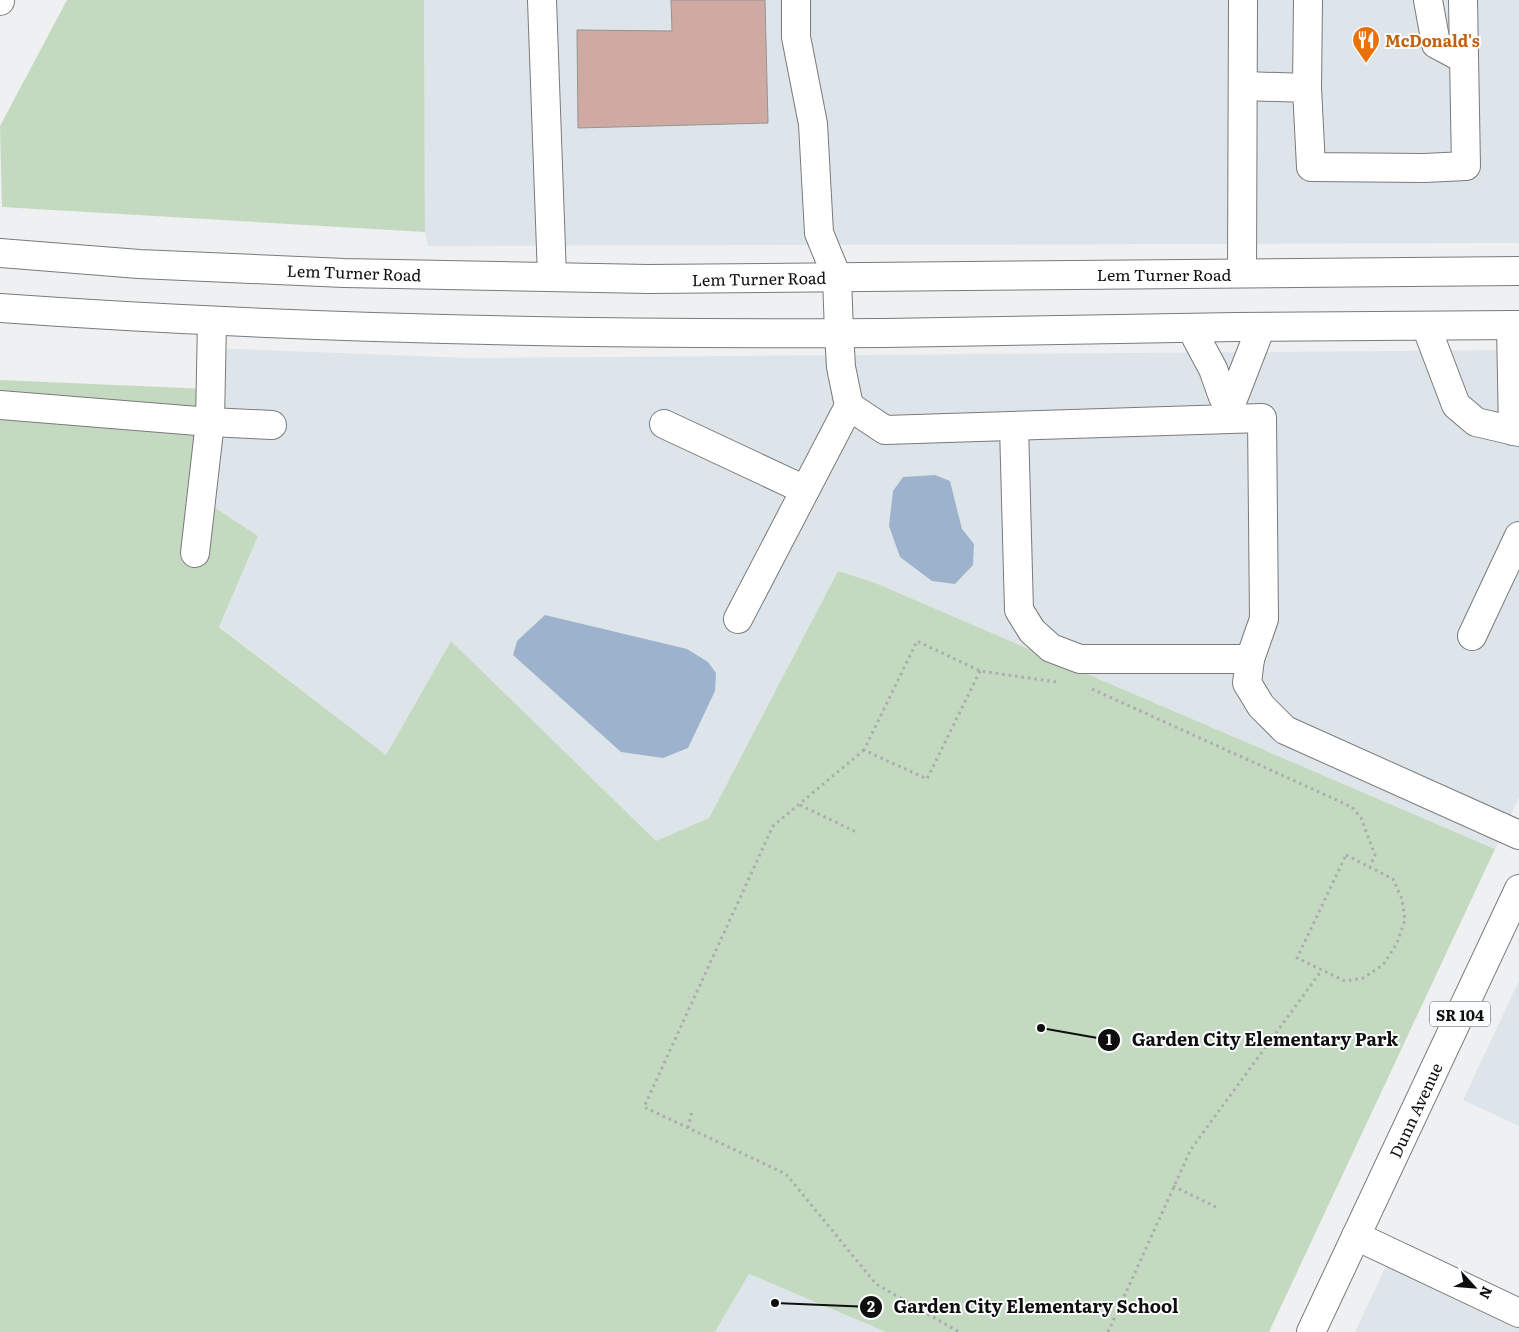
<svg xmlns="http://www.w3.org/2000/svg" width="1519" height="1332" font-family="Literata,serif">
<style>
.built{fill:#dee5ea}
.green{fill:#c4dac0}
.water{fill:#9db3cd}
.building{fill:#cfaaa2;stroke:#949393}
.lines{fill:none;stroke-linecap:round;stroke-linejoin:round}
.minor-casing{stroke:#7a7a7b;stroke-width:30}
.major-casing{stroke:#7a7a7b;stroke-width:30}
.path{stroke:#abacad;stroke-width:3;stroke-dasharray:2.5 4;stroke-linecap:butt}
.minor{stroke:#fff;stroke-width:28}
.major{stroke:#fff;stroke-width:28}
.labels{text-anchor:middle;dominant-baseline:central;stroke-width:4;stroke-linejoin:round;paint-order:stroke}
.shield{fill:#fcfdfe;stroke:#555656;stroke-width:1}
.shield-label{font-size:15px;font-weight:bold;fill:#0e0e0e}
.food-label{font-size:16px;font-weight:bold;fill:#c56008;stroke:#fcfdfe;text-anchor:start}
.street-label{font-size:16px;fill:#0e0e0e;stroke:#fcfdfe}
.leader{fill:none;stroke:#0e0e0e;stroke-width:2}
.callout-dot{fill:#0e0e0e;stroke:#fcfdfe;stroke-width:2}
.mark-label{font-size:15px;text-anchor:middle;font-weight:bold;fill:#fff}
.callout-label{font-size:18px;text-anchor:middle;font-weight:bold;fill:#0e0e0e;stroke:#fcfdfe;stroke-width:4;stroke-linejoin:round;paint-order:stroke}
</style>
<rect width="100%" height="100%" fill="#eff0f1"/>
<g class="built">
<polygon points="424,0 1519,0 1519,243 428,246 425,232"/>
<polygon points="210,348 469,358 1519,350 1519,797 1495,849 873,582 838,571 709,818 656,842 451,641 387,756 219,626 258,536 193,493"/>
<polygon points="1519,981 1519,1126 1463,1100"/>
<polygon points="1387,1264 1519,1325 1519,1332 1355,1332"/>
<polygon points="749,1274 886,1332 715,1332"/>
</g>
<g class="green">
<polygon points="67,0 424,0 425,232 2,207 0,126"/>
<polygon points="0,380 208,389 193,493 258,536 219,627 386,755 451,641 656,841 709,818 838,571 873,582 1495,849 1269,1332 886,1332 749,1274 715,1332 0,1332"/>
</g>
<g class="water">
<polygon points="935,475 950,481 962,529 974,544 973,565 955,584 932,581 900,557 889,526 893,491 903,477"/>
<polygon points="545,615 687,649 708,662 716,673 715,691 688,748 663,758 621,752 513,655 517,641"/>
</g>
<polygon class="building" points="671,0 765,0 768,123 578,128 577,30 672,31"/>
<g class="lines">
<defs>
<g id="minor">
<polyline points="542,0 552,277"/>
<polyline points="796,0 796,37 813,124 819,233 837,277"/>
<polyline points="1428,0 1436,44 1464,59"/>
<polyline points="0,1 0,0"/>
<polyline points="1243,86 1307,88 1311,167 1424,168 1466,166 1463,0"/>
<polyline points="1307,88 1308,0"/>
<polyline points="1242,273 1243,0"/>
<polyline points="212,321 210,422 272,425"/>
<polyline points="1511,325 1513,431"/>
<polyline points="1426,326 1456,405 1476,422 1519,432"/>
<polyline points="1191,328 1213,369 1223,397 1229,403 1233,399 1261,327"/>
<polyline points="839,333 841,367 849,406 885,430 1262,418 1264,619 1250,659 1247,683 1261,706 1285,730 1519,835"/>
<polyline points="0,405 210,422 195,553"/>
<polyline points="664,424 805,490"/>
<polyline points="1014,426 1019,610 1032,631 1051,648 1080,659 1250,659"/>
<polyline points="738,619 849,406"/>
<polyline points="1472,636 1519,536"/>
<polyline points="1356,1236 1519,1313"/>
</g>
<g id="major">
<polyline points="0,253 139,264 344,273 648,279 1519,271"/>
<polyline points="837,277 839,333"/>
<path d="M0 308C294 329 590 335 885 333 1002 332 1119 328 1236 327 1331 326 1425 326 1519 325"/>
<polyline points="1311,1332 1519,889"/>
</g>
</defs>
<use href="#minor" class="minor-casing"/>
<use href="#major" class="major-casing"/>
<g class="path">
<polyline points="980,671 927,779 864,750 917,641 980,671 1057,682"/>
<polyline points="1092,689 1352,807 1361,818 1375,855 1370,866"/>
<polyline points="864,750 773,826 644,1107 786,1174 876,1284 959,1332"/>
<polyline points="800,805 856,832"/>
<polygon points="1346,855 1393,879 1402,899 1405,920 1397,943 1383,965 1363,978 1345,981 1297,958"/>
<polyline points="688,1128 692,1111"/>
<polyline points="1173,1186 1216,1207"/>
<polyline points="1108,1332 1191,1149 1322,970"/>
</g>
<use href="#minor" class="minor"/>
<use href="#major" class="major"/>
</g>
<defs>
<symbol id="restaurant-pin" viewBox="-11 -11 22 30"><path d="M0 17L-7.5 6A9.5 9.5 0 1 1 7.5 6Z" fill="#e8710a" stroke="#fcfdfe"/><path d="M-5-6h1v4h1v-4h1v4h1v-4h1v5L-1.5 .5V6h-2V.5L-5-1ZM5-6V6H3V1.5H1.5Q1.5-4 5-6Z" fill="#fff"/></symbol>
</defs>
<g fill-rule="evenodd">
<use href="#restaurant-pin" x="1350" y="24" width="32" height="43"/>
</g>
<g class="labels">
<rect class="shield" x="1430" y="1001.5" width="60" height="25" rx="4"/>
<g class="shield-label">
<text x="1460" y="1014">SR 104</text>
</g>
<g class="food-label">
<text x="1385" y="40">McDonald's</text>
</g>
<g class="street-label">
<text transform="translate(354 272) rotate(2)">Lem Turner Road</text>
<text x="1164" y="274">Lem Turner Road</text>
<text transform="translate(759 278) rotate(-1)">Lem Turner Road</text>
<text transform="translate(1415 1110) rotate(-65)">Dunn Avenue</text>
</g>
</g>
<path class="leader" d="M1041 1028L1109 1040M775 1303L871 1307"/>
<g class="callout-dot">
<circle cx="1041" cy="1028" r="5"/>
<circle cx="775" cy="1303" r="5"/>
<circle cx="1109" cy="1040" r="12"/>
<circle cx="871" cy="1307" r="12"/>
</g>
<g class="mark-label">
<text x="1109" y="1045">1</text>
<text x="871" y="1312">2</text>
</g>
<g class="callout-label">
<text x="1265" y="1046">Garden City Elementary Park</text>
<text x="1036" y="1313">Garden City Elementary School</text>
</g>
<g transform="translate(1474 1287) rotate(116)" stroke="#fcfdfe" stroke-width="4" paint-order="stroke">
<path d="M0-4L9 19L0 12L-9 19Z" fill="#0e0e0e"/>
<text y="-8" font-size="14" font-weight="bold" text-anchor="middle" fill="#0e0e0e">N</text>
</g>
</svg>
